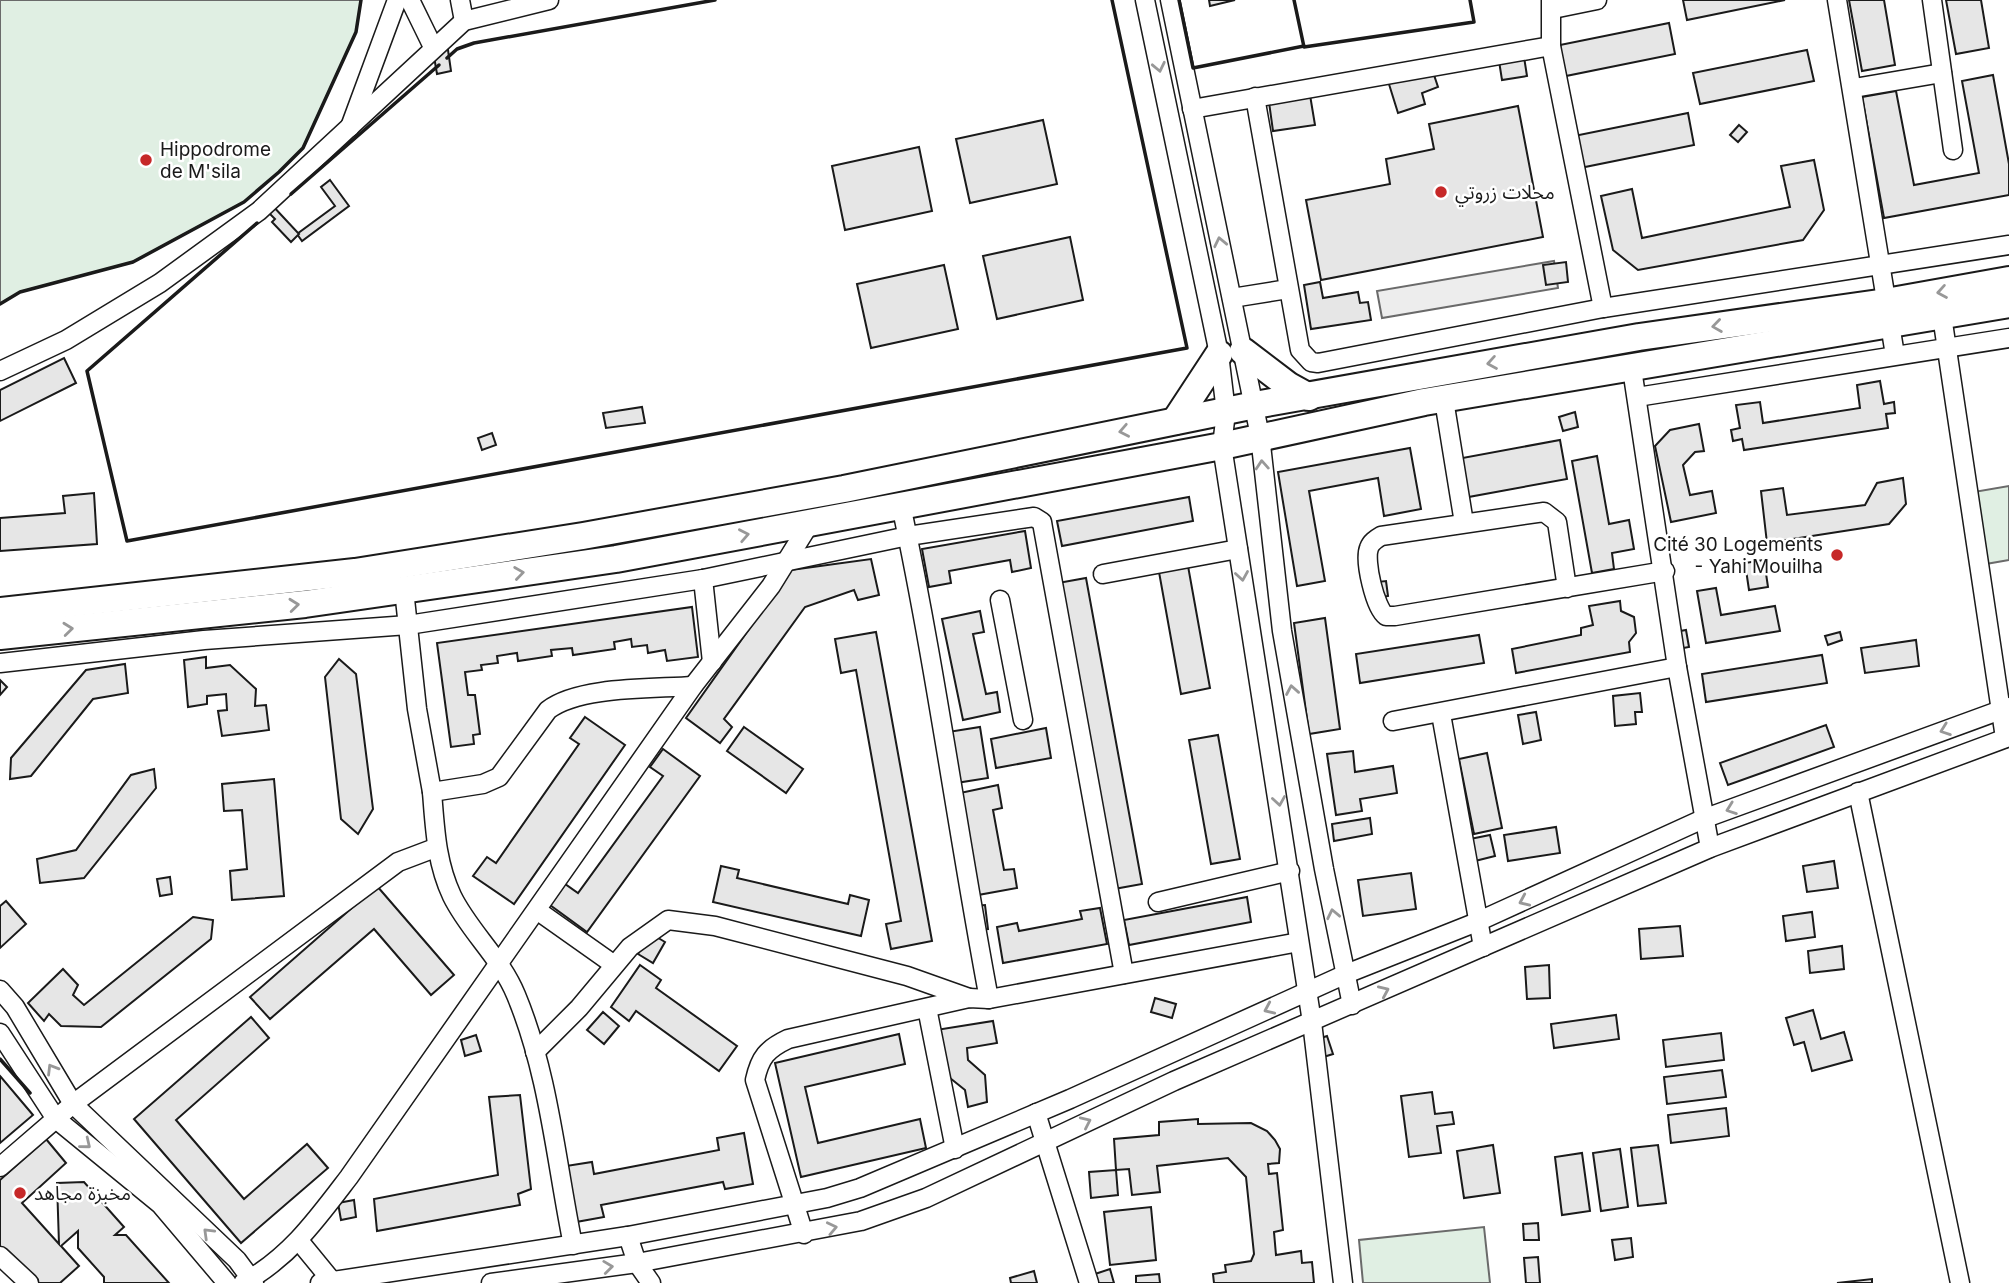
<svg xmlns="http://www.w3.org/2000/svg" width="2009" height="1283" font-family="Inter,'Noto Sans Arabic',sans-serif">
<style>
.green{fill:#e0efe3;stroke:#6a6a6a;stroke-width:2}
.parking{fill:#ededed;stroke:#6a6a6a;stroke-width:2}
.building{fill:#e6e6e6;stroke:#1a1a1a;stroke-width:2}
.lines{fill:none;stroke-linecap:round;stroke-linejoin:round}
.minor-casing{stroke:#1a1a1a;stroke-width:21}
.primary-casing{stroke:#1a1a1a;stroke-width:30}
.minor{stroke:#fff;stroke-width:18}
.primary{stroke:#fff;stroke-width:26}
.wall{stroke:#1a1a1a;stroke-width:3.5}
.oneway{stroke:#989898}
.poi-dot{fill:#c62828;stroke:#fff;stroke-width:2.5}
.labels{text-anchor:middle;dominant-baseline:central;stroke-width:5;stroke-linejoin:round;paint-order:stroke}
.poi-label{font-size:19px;fill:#1a1a1a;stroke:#fff;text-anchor:start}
</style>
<rect width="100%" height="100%" fill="#fff"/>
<g class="green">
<polygon points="0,0 361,0 356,32 303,148 279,172 244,202 133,262 20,292 0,304"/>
<polygon points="2009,486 2009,560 1980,565 1968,493"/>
<polygon points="1484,1227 1490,1283 1363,1283 1359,1240"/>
</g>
<polygon class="parking" points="1554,261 1558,288 1382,318 1377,291"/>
<g class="building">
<polygon points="1209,0 1235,0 1210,6"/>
<polygon points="1683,0 1785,0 1687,20"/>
<polygon points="1849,0 1884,0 1895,65 1862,71"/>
<polygon points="1946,0 1981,0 1989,48 1956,54"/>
<polygon points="1669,23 1675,54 1561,77 1555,46"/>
<polygon points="447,43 451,71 437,74 432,45"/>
<polygon points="1807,50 1814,81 1700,104 1693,73"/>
<polygon points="1524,57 1527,76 1502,80 1499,61"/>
<polygon points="1431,66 1438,87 1422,93 1425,104 1398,113 1388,81"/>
<polygon points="1993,75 2009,164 2009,195 1884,218 1862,97 1896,91 1914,185 1979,173 1962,81"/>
<polygon points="1309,89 1315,125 1273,131 1268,95"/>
<polygon points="1518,106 1543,237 1321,280 1306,200 1390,184 1386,159 1434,149 1429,124"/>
<polygon points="1688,113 1694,145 1580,168 1574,136"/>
<polygon points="1043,120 1057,184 970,203 956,139"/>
<polygon points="1739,125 1747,132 1738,142 1730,135"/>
<polygon points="919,147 932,211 845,230 832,166"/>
<polygon points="1814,160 1824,210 1803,240 1638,270 1613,250 1601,196 1632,189 1642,238 1790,207 1781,166"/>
<polygon points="330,180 349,206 302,241 297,234 335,206 321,187"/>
<polygon points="271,204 299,234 291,242 272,222 275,219 266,210"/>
<polygon points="1070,237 1083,300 997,319 983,256"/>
<polygon points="1566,262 1568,282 1546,285 1543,265"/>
<polygon points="944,265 958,329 871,348 857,284"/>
<polygon points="1320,282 1323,298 1358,292 1360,303 1368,302 1371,320 1311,329 1304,285"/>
<polygon points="64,358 76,383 0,421 0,390"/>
<polygon points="1880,381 1884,404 1894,402 1895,413 1886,414 1888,428 1744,450 1742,439 1733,441 1731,430 1740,428 1736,405 1760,402 1763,423 1860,408 1857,385"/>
<polygon points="642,407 645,423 606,428 603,413"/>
<polygon points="1575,412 1578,427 1563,431 1559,417"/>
<polygon points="1699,424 1704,451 1695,452 1683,465 1690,495 1712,491 1716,513 1671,522 1655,446 1670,430"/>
<polygon points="492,433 496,445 482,450 478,438"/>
<polygon points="1560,440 1567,479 1463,498 1457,459"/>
<polygon points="1410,448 1421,509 1384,516 1378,478 1309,491 1325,581 1297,586 1278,472"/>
<polygon points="1597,456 1609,524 1629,520 1634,549 1612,553 1614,569 1592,573 1572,461"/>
<polygon points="1903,478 1906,504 1889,524 1767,543 1761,491 1783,488 1787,515 1865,505 1877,483"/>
<polygon points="94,493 97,544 0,551 0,518 65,513 63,496"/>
<polygon points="1189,497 1193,521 1062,546 1057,521"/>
<polygon points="1025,531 1031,568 1012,572 1010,560 949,571 951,583 929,587 922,549"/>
<polygon points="871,559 879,595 858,600 854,590 805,607 724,719 732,727 720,743 686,718 791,570"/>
<polygon points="1764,560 1768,587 1749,590 1745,563"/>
<polygon points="1188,566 1210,688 1181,694 1159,572"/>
<polygon points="1086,578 1142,884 1114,889 1058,583"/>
<polygon points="1386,581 1388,596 1371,599 1368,583"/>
<polygon points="1716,588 1721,615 1775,606 1780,631 1706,643 1697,591"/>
<polygon points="1620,601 1621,611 1634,617 1636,633 1629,642 1630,652 1516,673 1512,649 1581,635 1581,628 1593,625 1589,606"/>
<polygon points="692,607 698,657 667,661 665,650 648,653 647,645 632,647 631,639 614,642 615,649 573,655 572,648 551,650 552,656 518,661 517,653 497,656 498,663 481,665 482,670 465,672 468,695 475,695 480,734 473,735 474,744 451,747 437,643"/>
<polygon points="980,611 984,632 973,634 986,694 997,692 1000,712 963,720 942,619"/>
<polygon points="1325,618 1340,729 1309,734 1294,623"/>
<polygon points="1686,630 1689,647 1672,650 1669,633"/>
<polygon points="876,632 932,941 891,949 886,924 901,921 856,670 841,673 835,639"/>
<polygon points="1840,632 1842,640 1828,645 1825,636"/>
<polygon points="1479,635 1484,663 1360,683 1356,654"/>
<polygon points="1916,640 1919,666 1865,673 1861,648"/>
<polygon points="1822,655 1827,683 1706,702 1702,674"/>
<polygon points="206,657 206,668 230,665 256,689 255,706 266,705 269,730 222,736 218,711 227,710 226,694 207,696 207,704 188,707 184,660"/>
<polygon points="339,659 356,674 373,809 358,834 341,819 325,677"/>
<polygon points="125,664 128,693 93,699 31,776 10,779 11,758 86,670"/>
<polygon points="0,680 7,687 0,695"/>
<polygon points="1640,693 1642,712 1635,712 1636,724 1615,726 1613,696"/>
<polygon points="1536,712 1541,740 1523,744 1518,715"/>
<polygon points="585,717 625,745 514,904 473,876 487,857 496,863 579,744 570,738"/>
<polygon points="1826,725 1834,747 1728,785 1720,763"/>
<polygon points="744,727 803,769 786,793 727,751"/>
<polygon points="980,727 988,778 956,783 948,732"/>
<polygon points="1046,728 1051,758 996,768 991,739"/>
<polygon points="1218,735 1240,859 1211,864 1189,740"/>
<polygon points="663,749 700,776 587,932 550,905 565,884 578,893 663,776 650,767"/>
<polygon points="1353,751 1355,772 1393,766 1397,793 1360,799 1362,811 1336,815 1327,754"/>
<polygon points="1487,753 1502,828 1474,834 1459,759"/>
<polygon points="154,769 156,788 84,878 40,883 37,859 76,850 131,775"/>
<polygon points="274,779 284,896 232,900 230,871 247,869 242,810 224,811 222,784"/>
<polygon points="998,785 1002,808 993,810 1004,870 1014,869 1017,888 978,895 960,793"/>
<polygon points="1370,818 1372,834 1334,841 1332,824"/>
<polygon points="1556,827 1560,853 1508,861 1504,835"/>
<polygon points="1490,835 1495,856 1475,861 1470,839"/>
<polygon points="1834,861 1838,888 1807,892 1803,866"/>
<polygon points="721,866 739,870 737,878 848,904 850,895 869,900 861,936 713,902"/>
<polygon points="1411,873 1416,909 1363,916 1358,880"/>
<polygon points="170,877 172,894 160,896 157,879"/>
<polygon points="377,886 454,975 431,995 374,929 270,1019 250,997"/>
<polygon points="1247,897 1251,922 1129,945 1124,920"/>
<polygon points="6,901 26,924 0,948 0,906"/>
<polygon points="985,905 988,929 977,930 974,906"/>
<polygon points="1100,908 1107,944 1003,963 997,927 1017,923 1019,931 1082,919 1080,911"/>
<polygon points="1812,912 1815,937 1786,941 1783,916"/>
<polygon points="193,917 213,920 211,939 101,1027 61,1026 49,1014 44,1021 28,1003 63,969 78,985 73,995 84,1005"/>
<polygon points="1680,926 1683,956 1641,959 1639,929"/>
<polygon points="650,933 665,942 653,963 638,954"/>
<polygon points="1842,946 1844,969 1810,973 1808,951"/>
<polygon points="640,965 661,980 656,988 737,1046 719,1071 636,1011 629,1021 611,1007"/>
<polygon points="1549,965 1550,998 1527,999 1525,967"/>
<polygon points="1155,998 1176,1004 1172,1018 1151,1012"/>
<polygon points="1813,1010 1821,1039 1844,1032 1852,1060 1812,1071 1804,1042 1794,1045 1786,1018"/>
<polygon points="603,1012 619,1026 604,1044 587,1030"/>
<polygon points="1616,1015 1619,1039 1554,1048 1551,1024"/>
<polygon points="251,1017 269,1038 176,1120 244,1199 307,1144 328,1168 241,1243 134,1119"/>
<polygon points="993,1021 997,1043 967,1048 968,1060 985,1075 987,1102 968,1107 965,1090 945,1074 936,1030"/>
<polygon points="1721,1033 1724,1060 1666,1067 1663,1040"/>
<polygon points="899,1034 905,1064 805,1087 818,1143 920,1119 926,1148 801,1177 775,1063"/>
<polygon points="476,1035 481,1051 465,1056 461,1040"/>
<polygon points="1327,1036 1333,1054 1317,1059 1312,1041"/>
<polygon points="1722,1070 1726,1097 1667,1104 1664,1077"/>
<polygon points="0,1076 33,1115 0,1143"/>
<polygon points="1432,1092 1435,1114 1452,1112 1454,1124 1437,1126 1441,1153 1409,1157 1401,1096"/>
<polygon points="520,1095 531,1189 518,1194 520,1205 377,1231 374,1199 498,1175 489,1097"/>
<polygon points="1726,1108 1729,1136 1671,1143 1668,1115"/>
<polygon points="1198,1119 1198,1124 1251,1123 1267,1131 1275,1140 1280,1149 1279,1163 1268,1164 1269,1174 1277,1173 1283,1230 1274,1232 1276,1255 1301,1251 1302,1263 1312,1262 1314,1283 1214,1283 1213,1274 1226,1272 1225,1265 1251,1261 1254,1254 1246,1177 1228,1158 1157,1166 1160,1192 1132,1195 1129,1169 1116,1170 1114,1139 1159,1135 1159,1122"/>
<polygon points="744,1133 753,1184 725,1189 723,1182 601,1205 604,1217 576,1222 566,1166 592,1162 594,1174 719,1150 717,1138"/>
<polygon points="46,1139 66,1163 22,1203 59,1244 57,1183 84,1182 124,1227 115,1235 126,1235 169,1283 104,1283 104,1277 78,1248 78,1231 61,1246 79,1266 60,1283 21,1283 0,1260 0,1180"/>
<polygon points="1493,1145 1500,1193 1464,1198 1457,1151"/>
<polygon points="1658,1145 1666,1203 1638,1206 1631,1148"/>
<polygon points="1620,1149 1628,1207 1601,1211 1593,1153"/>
<polygon points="1582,1153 1590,1211 1562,1215 1555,1157"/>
<polygon points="1116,1170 1118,1195 1091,1198 1089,1172"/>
<polygon points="354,1200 356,1217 341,1220 338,1203"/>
<polygon points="1151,1207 1156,1260 1110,1265 1104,1212"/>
<polygon points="1538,1223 1539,1240 1524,1240 1523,1224"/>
<polygon points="1631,1238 1633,1257 1615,1260 1612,1240"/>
<polygon points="1538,1257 1540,1283 1526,1283 1524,1258"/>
<polygon points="1110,1269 1114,1283 1097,1283 1095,1274"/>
<polygon points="1034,1271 1037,1283 1011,1283 1010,1278"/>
<polygon points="1159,1274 1160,1283 1136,1283 1136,1276"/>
<polygon points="1872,1279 1872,1283 1837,1283"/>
</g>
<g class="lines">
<defs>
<g id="minor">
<polyline points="410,0 433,47"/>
<polyline points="460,0 464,21"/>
<polyline points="1145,0 1219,354 1226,412 1222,446 1312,1022 1343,1283"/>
<polyline points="1170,0 1260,436 1282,631 1324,869 1352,1005"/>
<polyline points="1837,0 1895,355"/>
<polyline points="1932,0 1953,150"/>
<polyline points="1553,9 1597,0"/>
<polyline points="1551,46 1551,0"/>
<polyline points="1854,88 1942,73"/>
<polyline points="1255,97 1300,350 1311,362 1318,363 1603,308 2009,245"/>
<polyline points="1192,109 1551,46 1603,308"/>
<polyline points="350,127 397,0"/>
<polyline points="1232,298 1288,289"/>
<polyline points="1942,316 2005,738"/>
<polyline points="1632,369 1677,667 1710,848"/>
<polyline points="0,371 66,340 160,283 259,211 464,21 549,0"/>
<polyline points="1637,397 2009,338"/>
<polyline points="1444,400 1464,523"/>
<path d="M901 505C936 669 958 835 989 999"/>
<polyline points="1103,574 1238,549"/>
<polyline points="703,579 712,662"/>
<path d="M1567 588 1557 522 1544 512 1381 536C1376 539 1371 542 1369 548 1364 561 1375 608 1386 616H1395L1665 571"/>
<polyline points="404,590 417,709 432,792"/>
<polyline points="1000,600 1023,720"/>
<polyline points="0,663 204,640 408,625 703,579 908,536 1034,517 1042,522 1043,528 1124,974"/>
<polyline points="1441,714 1483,947"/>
<polyline points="1393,721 1677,667"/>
<polyline points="1858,792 1960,1283"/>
<polyline points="1158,902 1290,871"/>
<polyline points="538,911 613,964"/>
<polyline points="0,990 15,1007 73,1104 237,1260 254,1283"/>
<polyline points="927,1008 955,1149"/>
<polyline points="0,1033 56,1119 160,1204 227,1283"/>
<polyline points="535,1052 579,1008 630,947 668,920 715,926 907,976 969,998"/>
<polyline points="1036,1113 1089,1283"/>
<polyline points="0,1167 73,1104 398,862 435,848"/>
<path d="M804 1234 755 1080C760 1057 767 1049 788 1039L969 998 989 999 1299 942"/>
<polyline points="628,1236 637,1263 651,1283"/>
<polyline points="300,1242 332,1281"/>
<path d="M573 1245C556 1162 549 1074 516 995 501 958 469 931 452 896 436 862 435 828 432 792L483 784 499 777 548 710C579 686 653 689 693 686"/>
<polyline points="0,1256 29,1283"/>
<path d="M243 1283C290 1257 317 1219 349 1177L693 686 771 586 810 523"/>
<polyline points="320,1283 628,1236 827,1198 860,1188 1070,1099 1346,974 1477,922 1703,819 2009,707"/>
<polyline points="491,1283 637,1263 861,1221 926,1198 1174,1081 1710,848 2009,737"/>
</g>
<g id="primary">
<polyline points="1243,351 1289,386 1309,397"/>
<polyline points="1175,421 1219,354"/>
<polyline points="0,611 355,572 583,536 844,489 1255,405 1639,337 1886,302 2009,280"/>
<polyline points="0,636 305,604 616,559 1222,446 1424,402 2009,304"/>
</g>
</defs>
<use href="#minor" class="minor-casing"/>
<use href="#primary" class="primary-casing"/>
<use href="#minor" class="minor"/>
<use href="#primary" class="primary"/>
<g class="wall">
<polyline points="1179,0 1193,68 1304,46"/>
<polyline points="1294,0 1304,47 1474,22 1470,0"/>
<polyline points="447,58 457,49 474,43 715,0"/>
<polyline points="291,194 439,65"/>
<polyline points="257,223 87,371 127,541 1187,348 1112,0"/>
<polyline points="0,304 20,292 133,262 244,202 279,172 303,148 356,32 361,0"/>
<polyline points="0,1059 30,1093"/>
</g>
</g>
<defs><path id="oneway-chevron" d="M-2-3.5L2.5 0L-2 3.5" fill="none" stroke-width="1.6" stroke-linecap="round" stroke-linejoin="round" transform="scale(1.75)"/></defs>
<g class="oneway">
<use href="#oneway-chevron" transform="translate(1159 67) rotate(78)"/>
<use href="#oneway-chevron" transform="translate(1220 242) rotate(-102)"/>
<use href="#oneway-chevron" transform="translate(1942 292) rotate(170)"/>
<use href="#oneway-chevron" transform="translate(1717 326) rotate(172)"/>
<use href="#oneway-chevron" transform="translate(1492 363) rotate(170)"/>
<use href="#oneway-chevron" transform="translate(1124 431) rotate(169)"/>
<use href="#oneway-chevron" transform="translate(1262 465) rotate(-94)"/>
<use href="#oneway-chevron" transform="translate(744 535) rotate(-11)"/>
<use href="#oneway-chevron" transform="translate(519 573) rotate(-8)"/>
<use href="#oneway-chevron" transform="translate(1242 576) rotate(81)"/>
<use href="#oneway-chevron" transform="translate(294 605) rotate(-6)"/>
<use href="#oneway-chevron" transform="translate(68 629) rotate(-6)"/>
<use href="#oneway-chevron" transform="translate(1292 690) rotate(-100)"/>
<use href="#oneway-chevron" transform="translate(1945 730) rotate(160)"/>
<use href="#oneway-chevron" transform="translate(1279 801) rotate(81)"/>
<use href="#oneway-chevron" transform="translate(1731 809) rotate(160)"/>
<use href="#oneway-chevron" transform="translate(1524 901) rotate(156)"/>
<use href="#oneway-chevron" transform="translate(1333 914) rotate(-102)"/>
<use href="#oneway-chevron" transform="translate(1384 991) rotate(-24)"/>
<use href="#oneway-chevron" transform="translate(1269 1009) rotate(156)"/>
<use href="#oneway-chevron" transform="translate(52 1069) rotate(-121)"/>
<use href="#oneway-chevron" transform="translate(1086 1122) rotate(-25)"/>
<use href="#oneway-chevron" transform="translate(86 1144) rotate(39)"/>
<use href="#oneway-chevron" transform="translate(832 1228) rotate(-12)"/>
<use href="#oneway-chevron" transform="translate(208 1233) rotate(-136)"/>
<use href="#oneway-chevron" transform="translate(608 1267) rotate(-7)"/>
</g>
<g class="poi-dot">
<circle cx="146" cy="160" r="7"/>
<circle cx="1441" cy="192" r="7"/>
<circle cx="1837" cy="555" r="7"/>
<circle cx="20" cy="1193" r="7"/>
</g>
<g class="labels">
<g class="poi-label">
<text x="160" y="149">Hippodrome<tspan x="160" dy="22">de M'sila</tspan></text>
<text x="1455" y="192">محلات زروتي</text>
<text x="1823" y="544" text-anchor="end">Cité 30 Logements<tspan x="1823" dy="22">- Yahi Mouilha</tspan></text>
<text x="34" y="1193">مخبزة مجاهد</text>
</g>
</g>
</svg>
